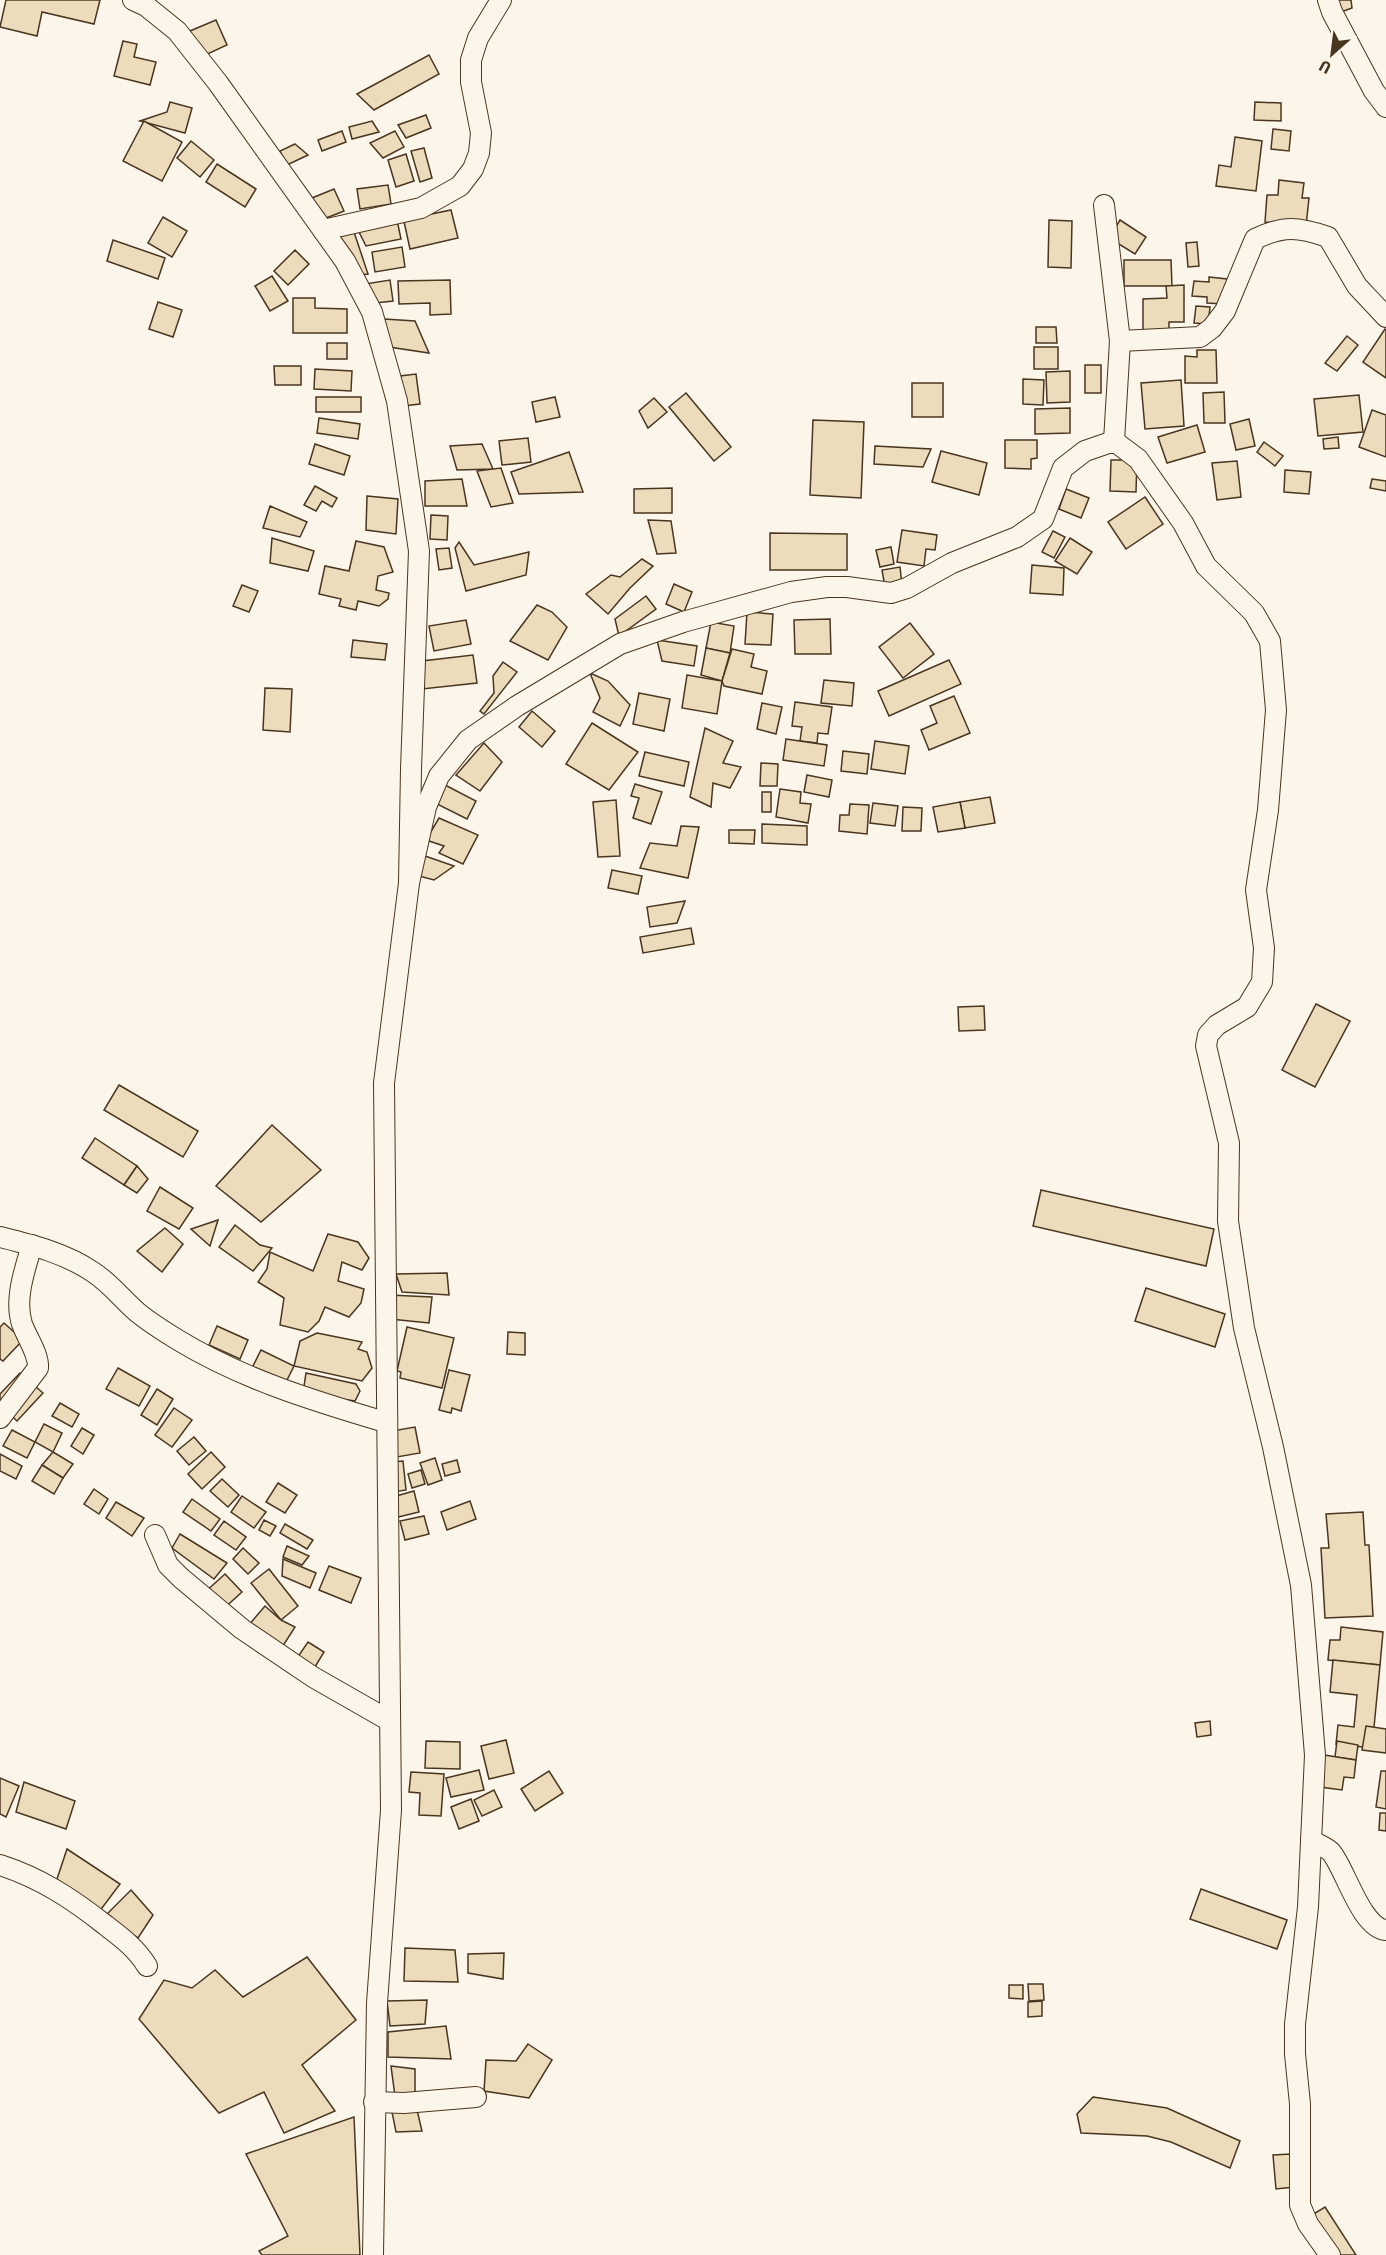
<svg xmlns="http://www.w3.org/2000/svg" width="1386" height="2255" font-family="'Fira Sans',sans-serif">
<style>
.building{fill:#ecdcbc;stroke:#4a3520;stroke-width:1.5}
.lines{fill:none;stroke-linecap:round;stroke-linejoin:round}
.minor-casing{stroke:#4a3520;stroke-width:22}
.minor{stroke:#fbf6e9;stroke-width:20}
</style>
<rect width="100%" height="100%" fill="#fbf6e9"/>
<g class="building">
<polygon points="6,0 100,0 94,24 42,12 37,36 0,27"/>
<polygon points="1336,0 1351,0 1352,8 1341,12"/>
<polygon points="216,20 227,45 201,57 190,31"/>
<polygon points="123,41 137,44 134,57 156,62 150,85 114,76"/>
<polygon points="429,55 439,74 374,110 357,94"/>
<polygon points="170,102 192,108 185,133 140,121 167,112"/>
<polygon points="1255,102 1281,103 1281,121 1254,120"/>
<polygon points="426,115 431,128 406,138 398,125"/>
<polygon points="144,121 182,142 162,181 123,161"/>
<polygon points="372,121 379,132 352,139 349,127"/>
<polygon points="1273,129 1291,131 1289,151 1271,149"/>
<polygon points="342,131 346,142 322,151 318,140"/>
<polygon points="395,131 404,147 383,158 370,143"/>
<polygon points="1235,137 1262,141 1256,191 1216,186 1219,165 1231,167"/>
<polygon points="191,141 214,160 200,177 177,158"/>
<polygon points="295,144 308,155 287,165 280,151"/>
<polygon points="424,148 432,178 420,182 411,151"/>
<polygon points="406,154 414,181 396,187 388,160"/>
<polygon points="217,164 256,189 245,207 206,182"/>
<polygon points="1279,180 1304,183 1302,198 1309,198 1306,226 1265,222 1267,195 1278,195"/>
<polygon points="388,185 391,204 360,209 357,189"/>
<polygon points="334,189 344,211 321,220 312,198"/>
<polygon points="451,210 458,238 410,249 403,217 427,215"/>
<polygon points="163,217 187,231 172,257 148,243"/>
<polygon points="397,220 401,239 366,246 357,228"/>
<polygon points="1049,220 1072,221 1071,268 1048,267"/>
<polygon points="1120,220 1146,237 1135,254 1109,238"/>
<polygon points="353,229 368,274 359,275 336,232"/>
<polygon points="113,240 165,258 158,279 107,261"/>
<polygon points="1197,242 1199,266 1188,267 1186,243"/>
<polygon points="402,247 405,267 375,272 372,252"/>
<polygon points="295,250 309,264 288,285 274,271"/>
<polygon points="1124,260 1171,260 1172,286 1124,286"/>
<polygon points="272,276 288,301 270,311 255,286"/>
<polygon points="1209,277 1227,279 1224,304 1207,303 1207,297 1192,296 1194,281 1209,282"/>
<polygon points="390,280 393,301 375,303 365,284"/>
<polygon points="450,280 451,314 430,315 430,303 399,304 398,281"/>
<polygon points="1184,285 1184,322 1169,322 1169,337 1143,332 1143,299 1167,298 1166,286"/>
<polygon points="293,298 315,298 315,308 347,309 347,333 293,333"/>
<polygon points="158,302 182,310 173,337 149,329"/>
<polygon points="1196,306 1210,307 1208,324 1194,323"/>
<polygon points="384,319 415,321 429,353 389,347"/>
<polygon points="1036,327 1056,327 1057,343 1036,343"/>
<polygon points="1385,329 1386,330 1386,378 1363,362"/>
<polygon points="1347,336 1358,345 1337,371 1325,363"/>
<rect x="327" y="343" width="20" height="16"/>
<rect x="1034" y="347" width="24" height="22"/>
<polygon points="1197,350 1216,350 1217,383 1185,383 1185,356 1197,357"/>
<rect x="1085" y="365" width="16" height="28"/>
<polygon points="274,366 301,366 301,385 275,385"/>
<polygon points="315,369 352,371 351,391 314,389"/>
<polygon points="1070,371 1070,402 1047,403 1046,372"/>
<polygon points="416,374 420,404 403,406 400,376"/>
<polygon points="1023,379 1044,380 1043,405 1023,404"/>
<polygon points="1181,380 1184,426 1145,429 1141,383"/>
<rect x="912" y="383" width="31" height="34"/>
<polygon points="1224,392 1225,423 1204,423 1203,393"/>
<polygon points="686,393 731,447 714,461 669,407"/>
<polygon points="1359,395 1363,432 1318,436 1314,399"/>
<rect x="316" y="397" width="45" height="15"/>
<polygon points="555,397 560,417 536,422 532,402"/>
<polygon points="654,398 667,412 648,428 639,411"/>
<polygon points="1070,408 1070,433 1035,434 1035,409"/>
<polygon points="1372,410 1386,415 1386,457 1359,447"/>
<polygon points="319,418 360,424 358,439 317,433"/>
<polygon points="1249,419 1255,446 1236,450 1230,424"/>
<polygon points="813,420 864,422 861,498 810,495"/>
<polygon points="1197,425 1205,452 1167,463 1158,437"/>
<polygon points="1338,437 1339,448 1324,449 1323,439"/>
<polygon points="528,438 531,462 502,465 499,441"/>
<polygon points="1005,440 1037,440 1037,458 1031,459 1031,469 1005,468"/>
<polygon points="1264,442 1283,456 1275,466 1257,452"/>
<polygon points="315,444 350,456 344,475 309,464"/>
<polygon points="482,444 493,469 457,470 450,446"/>
<polygon points="875,446 931,449 923,467 874,464"/>
<polygon points="941,451 987,463 979,495 932,482"/>
<polygon points="569,452 583,492 519,494 511,472"/>
<polygon points="1111,460 1137,460 1136,492 1110,491"/>
<polygon points="1237,461 1241,497 1217,500 1212,463"/>
<polygon points="501,468 513,503 491,507 477,471"/>
<polygon points="1285,470 1311,472 1309,494 1284,492"/>
<polygon points="462,479 467,506 425,506 425,481"/>
<polygon points="1372,479 1386,481 1386,491 1370,488"/>
<polygon points="315,486 337,498 332,507 322,501 316,511 304,505"/>
<polygon points="672,488 672,513 634,513 634,489"/>
<polygon points="1066,489 1089,498 1081,518 1059,509"/>
<polygon points="367,496 398,499 396,534 366,530"/>
<polygon points="1145,497 1163,524 1126,549 1108,522"/>
<polygon points="270,506 307,522 300,537 263,528"/>
<polygon points="431,515 448,516 447,540 430,539"/>
<polygon points="648,520 671,521 676,553 657,554"/>
<polygon points="902,530 937,535 935,550 926,549 924,566 897,562"/>
<polygon points="1053,531 1065,537 1054,558 1042,552"/>
<polygon points="770,533 847,534 847,570 770,570"/>
<polygon points="272,538 314,551 308,571 270,563"/>
<polygon points="1070,538 1092,552 1077,574 1055,561"/>
<polygon points="356,541 384,547 393,572 378,576 376,590 389,593 388,599 379,606 358,601 356,610 339,606 341,599 319,594 325,566 349,571"/>
<polygon points="459,542 474,565 529,552 526,575 466,591 455,548"/>
<polygon points="891,547 894,564 880,567 876,550"/>
<polygon points="449,548 452,568 439,570 436,549"/>
<polygon points="642,559 653,566 630,588 608,614 586,594 611,575 620,577"/>
<polygon points="1032,565 1064,568 1063,595 1030,593"/>
<polygon points="900,567 902,585 885,587 882,570"/>
<polygon points="674,584 692,592 684,612 666,604"/>
<polygon points="242,585 258,591 249,612 233,606"/>
<polygon points="646,596 656,609 619,636 615,619"/>
<polygon points="537,605 552,612 567,627 548,660 510,641"/>
<polygon points="747,612 773,614 771,645 745,644"/>
<polygon points="830,619 831,654 795,654 794,620"/>
<polygon points="466,620 471,644 434,651 429,626"/>
<polygon points="711,622 734,626 730,653 706,648"/>
<polygon points="910,623 934,654 903,678 879,647"/>
<polygon points="353,640 387,644 385,660 351,657"/>
<polygon points="657,640 697,646 694,666 662,661"/>
<polygon points="706,648 730,653 722,681 701,675"/>
<polygon points="732,649 754,654 751,667 767,671 762,694 724,686 722,681"/>
<polygon points="473,655 477,683 422,689 422,661"/>
<polygon points="949,660 961,684 889,716 878,691"/>
<polygon points="503,662 517,672 484,714 480,711 494,693 493,676"/>
<polygon points="590,673 608,681 630,705 620,726 593,712 600,698"/>
<polygon points="687,675 722,681 717,714 682,708"/>
<polygon points="824,680 854,683 852,706 821,703"/>
<polygon points="265,688 292,689 290,732 263,730"/>
<polygon points="639,693 670,699 664,731 633,724"/>
<polygon points="954,696 970,733 929,750 921,730 937,723 930,706"/>
<polygon points="795,702 832,707 828,734 818,733 817,743 800,741 802,727 792,726"/>
<polygon points="762,703 782,707 776,734 757,729"/>
<polygon points="532,711 555,731 542,747 519,727"/>
<polygon points="592,723 638,752 609,790 566,764"/>
<polygon points="705,728 733,741 723,763 741,767 730,788 713,783 711,807 690,797"/>
<polygon points="786,739 827,745 824,766 783,760"/>
<polygon points="875,741 909,746 905,774 871,769"/>
<polygon points="484,743 502,762 480,791 456,775"/>
<polygon points="843,751 869,754 867,774 841,771"/>
<polygon points="645,752 689,762 684,786 639,776"/>
<polygon points="761,763 778,764 777,786 760,786"/>
<polygon points="807,775 832,780 829,797 804,792"/>
<polygon points="635,784 662,792 651,824 633,818 639,798 631,796"/>
<polygon points="445,785 476,801 467,819 435,803"/>
<polygon points="780,789 801,792 800,803 811,804 808,823 776,817"/>
<rect x="762" y="792" width="9" height="20"/>
<polygon points="990,797 995,823 965,828 960,802"/>
<polygon points="616,800 620,856 598,857 593,802"/>
<polygon points="960,802 965,828 938,832 933,807"/>
<polygon points="873,803 898,806 895,826 870,823"/>
<polygon points="850,804 869,805 867,834 839,831 840,815 849,815"/>
<polygon points="903,807 922,808 921,831 902,831"/>
<polygon points="439,818 478,835 463,864 439,853 444,846 426,840"/>
<polygon points="762,824 807,826 807,845 762,843"/>
<polygon points="681,826 699,827 688,878 640,868 650,843 677,846"/>
<polygon points="729,830 755,830 754,844 729,843"/>
<polygon points="425,856 454,866 434,880 419,876"/>
<polygon points="612,870 642,876 638,894 608,888"/>
<polygon points="685,901 677,923 650,927 647,907"/>
<polygon points="691,928 694,944 643,953 640,937"/>
<polygon points="1316,1004 1350,1021 1315,1087 1282,1070"/>
<polygon points="984,1006 985,1030 959,1031 958,1007"/>
<polygon points="119,1085 198,1131 183,1157 104,1110"/>
<polygon points="272,1125 321,1170 261,1222 216,1186"/>
<polygon points="95,1138 137,1166 124,1185 82,1158"/>
<polygon points="137,1166 148,1179 137,1193 124,1185"/>
<polygon points="160,1187 193,1208 179,1229 147,1211"/>
<polygon points="1041,1190 1214,1229 1206,1266 1033,1226"/>
<polygon points="218,1220 210,1246 191,1229"/>
<polygon points="235,1225 260,1245 272,1248 253,1271 219,1247"/>
<polygon points="165,1228 183,1244 162,1272 137,1251"/>
<polygon points="328,1234 358,1242 369,1258 362,1270 342,1262 338,1281 364,1289 361,1303 349,1317 325,1307 319,1321 308,1332 280,1325 284,1298 258,1282 267,1269 270,1252 313,1271"/>
<polygon points="447,1273 449,1295 402,1292 396,1274"/>
<polygon points="1146,1288 1225,1314 1215,1347 1135,1321"/>
<polygon points="389,1295 432,1297 429,1323 390,1319"/>
<polygon points="4,1323 23,1340 3,1361 0,1359 0,1327"/>
<polygon points="217,1326 248,1340 240,1359 209,1345"/>
<polygon points="407,1327 454,1338 442,1388 400,1378 401,1372 397,1371"/>
<polygon points="508,1332 525,1333 525,1355 507,1354"/>
<polygon points="317,1333 362,1342 358,1349 367,1352 372,1368 362,1381 294,1366 300,1341"/>
<polygon points="261,1350 294,1366 285,1384 252,1368"/>
<polygon points="118,1368 150,1386 139,1406 106,1389"/>
<polygon points="449,1370 470,1375 461,1411 452,1408 451,1413 439,1410"/>
<polygon points="20,1373 43,1393 17,1421 0,1405 0,1394"/>
<polygon points="306,1373 356,1384 360,1391 355,1401 303,1393"/>
<polygon points="157,1389 173,1399 157,1425 141,1415"/>
<polygon points="60,1403 79,1414 72,1427 52,1416"/>
<polygon points="174,1408 192,1420 172,1447 155,1435"/>
<polygon points="44,1424 62,1433 53,1452 35,1442"/>
<polygon points="415,1427 420,1453 391,1458 386,1432"/>
<polygon points="82,1428 94,1435 83,1454 71,1446"/>
<polygon points="12,1430 35,1442 27,1458 3,1446"/>
<polygon points="194,1437 206,1451 189,1465 177,1451"/>
<polygon points="53,1452 73,1464 63,1478 42,1465"/>
<polygon points="211,1452 225,1467 202,1489 188,1474"/>
<polygon points="0,1454 22,1466 16,1479 0,1471"/>
<polygon points="435,1458 442,1480 428,1485 420,1463"/>
<polygon points="457,1460 460,1472 445,1476 442,1464"/>
<polygon points="403,1461 406,1490 394,1492 390,1462"/>
<polygon points="42,1465 63,1478 54,1494 32,1481"/>
<polygon points="421,1470 425,1484 412,1488 408,1474"/>
<polygon points="222,1479 239,1495 228,1507 210,1491"/>
<polygon points="278,1483 297,1495 285,1513 266,1502"/>
<polygon points="94,1489 108,1499 99,1514 84,1504"/>
<polygon points="414,1491 419,1512 394,1518 389,1498"/>
<polygon points="242,1496 266,1512 254,1528 231,1512"/>
<polygon points="192,1499 220,1519 211,1531 183,1512"/>
<polygon points="470,1501 476,1519 447,1530 441,1512"/>
<polygon points="116,1502 144,1518 132,1536 106,1518"/>
<polygon points="1363,1512 1365,1545 1369,1545 1373,1616 1325,1618 1321,1548 1329,1548 1326,1514"/>
<polygon points="424,1516 429,1534 405,1540 400,1521"/>
<polygon points="264,1520 276,1526 270,1536 259,1530"/>
<polygon points="224,1521 246,1537 236,1550 214,1535"/>
<polygon points="285,1524 313,1540 307,1549 280,1533"/>
<polygon points="180,1534 227,1563 214,1579 172,1548"/>
<polygon points="287,1546 309,1556 302,1565 283,1557"/>
<polygon points="243,1548 259,1563 248,1574 233,1559"/>
<polygon points="283,1559 316,1573 310,1588 282,1576"/>
<polygon points="329,1566 361,1578 351,1603 319,1590"/>
<polygon points="269,1569 298,1606 281,1620 251,1583"/>
<polygon points="225,1574 242,1592 221,1611 204,1593"/>
<polygon points="265,1606 281,1620 295,1627 281,1649 248,1626"/>
<polygon points="1341,1627 1383,1632 1380,1665 1328,1660 1330,1640 1340,1640"/>
<polygon points="308,1642 324,1652 312,1672 295,1661"/>
<polygon points="1333,1660 1380,1665 1372,1748 1336,1744 1338,1725 1354,1727 1357,1695 1330,1692"/>
<polygon points="1210,1721 1211,1735 1197,1737 1195,1723"/>
<polygon points="1366,1726 1386,1729 1386,1753 1362,1750"/>
<polygon points="506,1740 514,1773 489,1779 481,1746"/>
<polygon points="426,1741 460,1742 460,1769 425,1768"/>
<polygon points="1337,1741 1358,1745 1356,1760 1335,1757"/>
<polygon points="1324,1755 1356,1760 1354,1778 1344,1777 1342,1790 1320,1787"/>
<polygon points="479,1770 484,1790 451,1797 446,1778"/>
<polygon points="549,1771 563,1793 535,1811 521,1789"/>
<polygon points="1381,1771 1386,1771 1386,1809 1376,1807"/>
<polygon points="411,1772 444,1774 441,1816 419,1815 420,1793 409,1792"/>
<polygon points="0,1778 19,1786 6,1817 0,1814"/>
<polygon points="24,1782 75,1801 66,1829 16,1812"/>
<polygon points="494,1790 502,1807 482,1816 474,1800"/>
<polygon points="471,1799 479,1821 459,1829 451,1807"/>
<polygon points="1380,1813 1386,1813 1386,1831 1379,1830"/>
<polygon points="67,1849 120,1884 99,1912 57,1879"/>
<polygon points="1201,1889 1287,1920 1277,1949 1190,1919"/>
<polygon points="131,1890 153,1915 138,1938 104,1917"/>
<polygon points="405,1948 455,1950 458,1982 404,1981"/>
<polygon points="504,1953 503,1979 468,1973 468,1954"/>
<polygon points="307,1957 356,2020 302,2065 335,2111 284,2133 264,2092 219,2113 139,2019 164,1980 192,1988 215,1970 243,1997"/>
<polygon points="1028,1984 1043,1984 1044,2000 1029,2001"/>
<polygon points="1009,1985 1023,1985 1023,1999 1009,1998"/>
<polygon points="427,2000 425,2024 390,2026 387,2001"/>
<polygon points="1042,2001 1042,2016 1028,2017 1028,2002"/>
<polygon points="446,2026 451,2059 388,2057 388,2032"/>
<polygon points="528,2044 552,2060 529,2098 484,2091 486,2060 516,2061"/>
<polygon points="391,2066 415,2069 415,2097 395,2096"/>
<polygon points="1093,2097 1167,2108 1240,2141 1230,2168 1171,2142 1147,2136 1081,2133 1077,2114"/>
<polygon points="417,2110 422,2131 396,2132 392,2112"/>
<polygon points="354,2117 360,2255 262,2255 259,2251 288,2236 246,2154"/>
<polygon points="1291,2154 1294,2187 1276,2189 1273,2155"/>
<polygon points="1325,2207 1356,2255 1338,2255 1312,2215"/>
</g>
<g class="lines">
<defs>
<g id="minor">
<polyline points="133,0 146,6 177,31 218,83 345,261 372,312 397,401 419,551 411,769 409,883 384,1083 391,1810 377,2003 373,2255"/>
<polyline points="1328,0 1332,12 1374,91 1386,107"/>
<polyline points="1104,205 1120,341 1114,441"/>
<polyline points="323,230 421,208 460,186 473,169 479,153 481,133 471,82 471,60 478,38 501,0"/>
<path d="M1120 341 1200 337 1212 328 1225 311 1255 239C1284 225 1299 227 1328 237L1357 286 1386 317"/>
<polyline points="409,883 426,807 439,776 468,740 517,706 620,644 683,622 791,592 827,587 847,587 891,593 907,588 952,563 1017,537 1043,519 1063,468 1085,451 1114,441 1138,459 1183,523 1206,566 1254,613 1270,641 1276,710 1268,810 1256,890 1264,948 1262,982 1247,1007 1217,1025 1208,1035 1206,1046 1229,1143 1228,1221 1244,1328 1273,1447 1301,1585 1315,1755 1308,1907 1295,2024 1295,2054 1300,2104 1300,2205 1308,2224 1330,2255"/>
<path d="M0 1237C32 1245 65 1253 93 1272 110 1283 122 1299 137 1312 149 1322 165 1332 178 1340 242 1379 314 1401 385 1422"/>
<path d="M0 1418 38 1368C39 1354 27 1338 22 1324 14 1299 25 1269 32 1245"/>
<polyline points="155,1535 168,1565 181,1578 242,1629 313,1677 390,1721"/>
<path d="M1311 1840C1317 1844 1326 1847 1331 1852 1345 1868 1361 1928 1386 1930"/>
<path d="M0 1865C40 1878 71 1898 104 1924 121 1937 136 1948 147 1966"/>
<polyline points="374,2102 404,2103 476,2097"/>
</g>
</defs>
<use href="#minor" class="minor-casing"/>
<use href="#minor" class="minor"/>
</g>
<g transform="translate(1332 54) rotate(208)" stroke="#fbf6e9" stroke-width="4.5" paint-order="stroke">
<path d="M0-4.5L10 22L0 15L-10 22Z" fill="#4a3520"/>
<text y="-9" font-size="16" font-weight="bold" text-anchor="middle" fill="#4a3520">U</text>
</g>
</svg>
